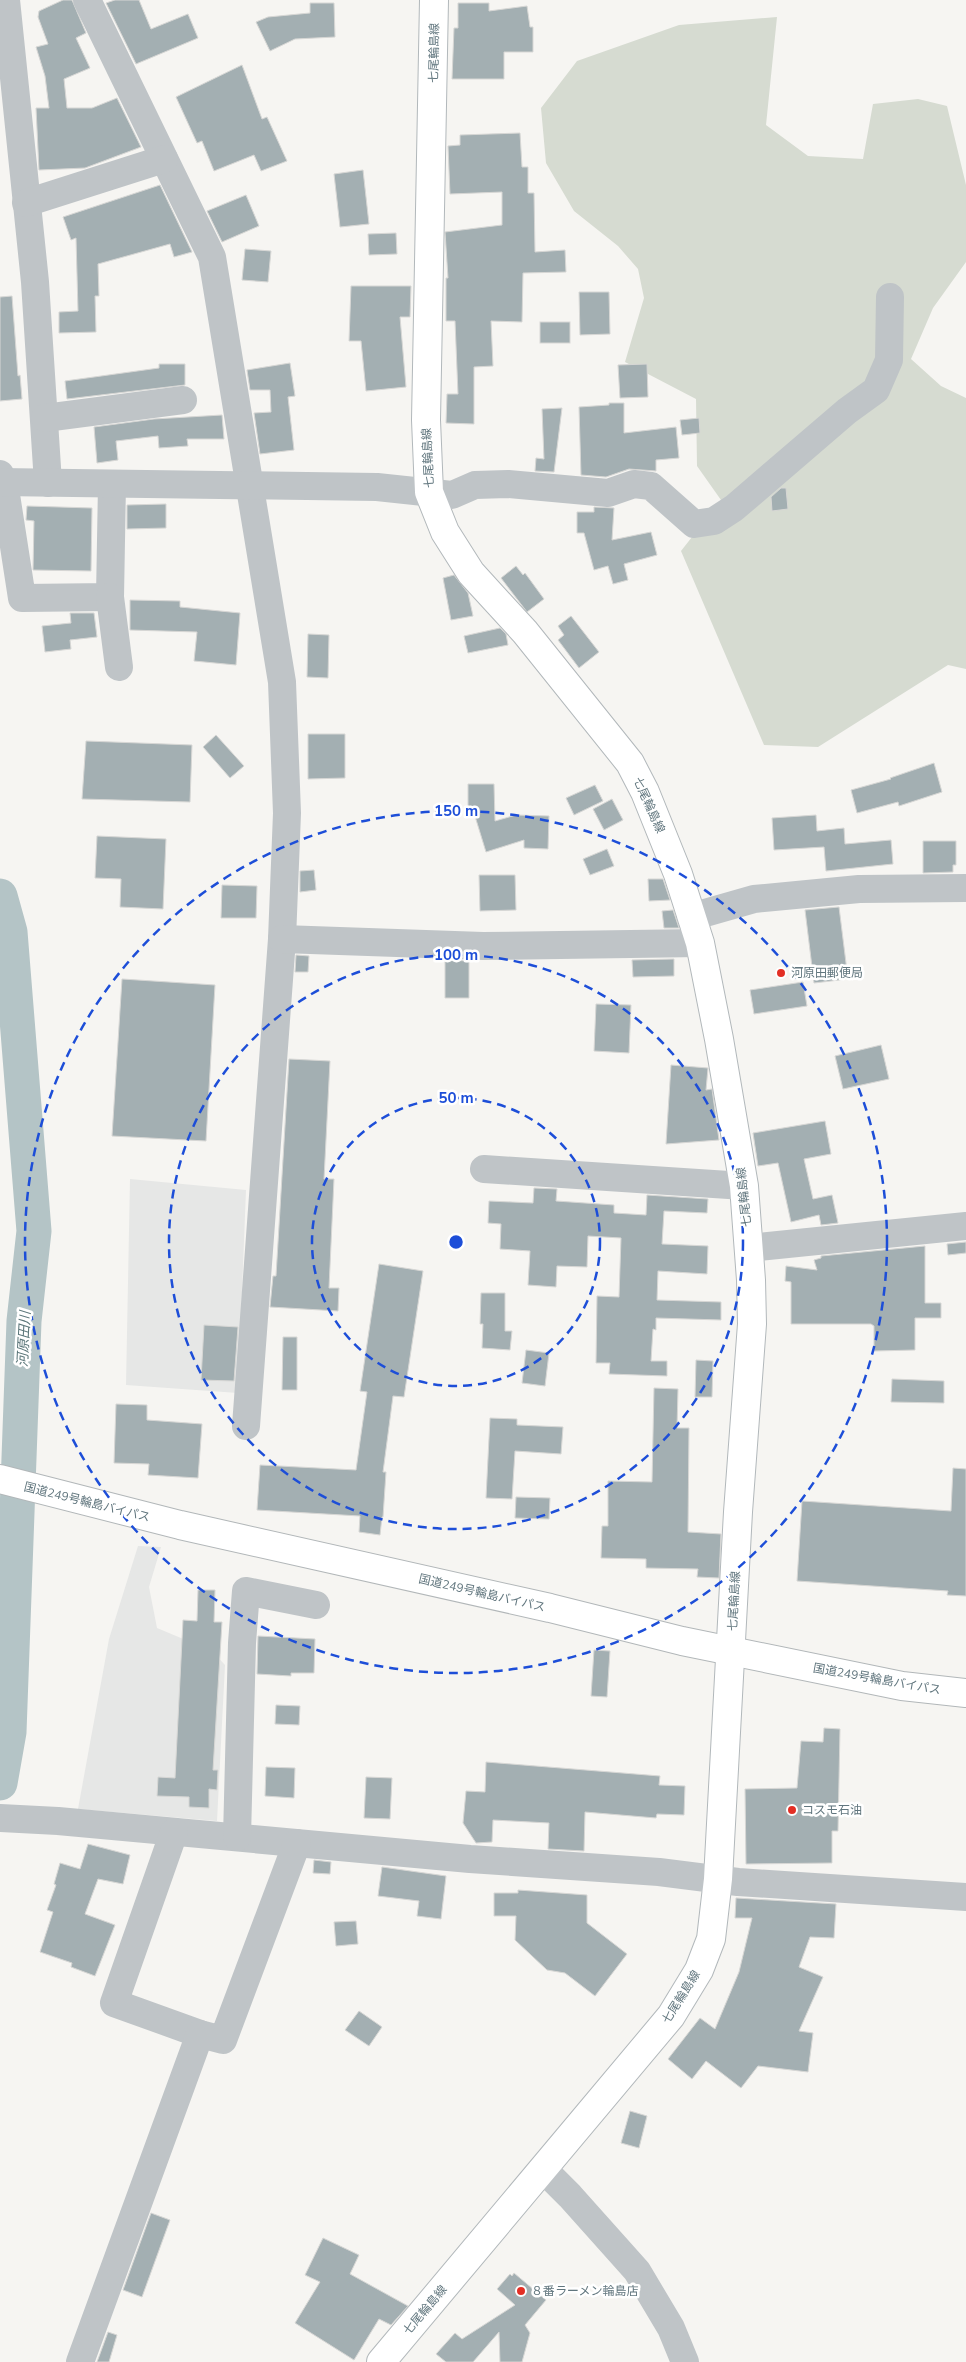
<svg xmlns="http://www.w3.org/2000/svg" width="966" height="2362" font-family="'Nunito Sans','Noto Sans JP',sans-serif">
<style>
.built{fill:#e6e7e6}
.green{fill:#d6dbd1}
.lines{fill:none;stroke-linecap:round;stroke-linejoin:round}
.river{stroke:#b4c4c6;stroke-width:35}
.building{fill:#a3afb2;stroke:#d7d7d5}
.major-casing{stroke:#b2b8bb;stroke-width:30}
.highway-casing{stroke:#b2b7b9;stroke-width:30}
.minor{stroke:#bfc4c7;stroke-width:28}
.major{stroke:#fff;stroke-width:28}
.highway{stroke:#fff;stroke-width:28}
.ring{fill:none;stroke:#1d4ed8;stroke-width:2.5;stroke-dasharray:9 6}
.poi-dot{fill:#e32f25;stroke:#fff;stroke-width:2}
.labels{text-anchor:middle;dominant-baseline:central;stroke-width:5;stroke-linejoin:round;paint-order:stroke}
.street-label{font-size:12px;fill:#61767e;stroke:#fff}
.poi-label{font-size:12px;fill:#61767e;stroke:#fff;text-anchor:start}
.water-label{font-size:14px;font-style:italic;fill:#5b7679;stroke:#fff}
.centre{fill:#1d4ed8;stroke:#fff;stroke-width:2.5}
.ring-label{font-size:15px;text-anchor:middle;font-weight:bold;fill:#1d4ed8;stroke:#fff;stroke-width:5;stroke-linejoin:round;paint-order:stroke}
</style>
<rect width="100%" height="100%" fill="#f6f5f2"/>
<g class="built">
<polygon points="130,1179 246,1190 238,1393 126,1385"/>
<polygon points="138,1546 161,1547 149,1587 157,1628 212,1651 225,1665 217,1821 78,1809 109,1639"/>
</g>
<polygon class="green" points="777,17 766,125 808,156 863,159 873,104 918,99 947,106 966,185 966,262 933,308 911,359 941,386 966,398 966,669 948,665 818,747 764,745 681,551 721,500 697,466 696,399 625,362 644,298 638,269 618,246 574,211 546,163 541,108 577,61 679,25"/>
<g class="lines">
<polyline class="river" points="0,896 10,932 34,1231 24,1321 9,1732 0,1783"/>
</g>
<g class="building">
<polygon points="63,0 72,0 86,33 76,38 90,68 64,79 67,108 92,108 117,98 141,147 85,168 39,170 36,108 49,108 45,76 36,47 48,44 38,17 39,11"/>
<polygon points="115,0 139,0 151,29 188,14 198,38 136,64 106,3"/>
<polygon points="310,3 334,3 335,37 295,39 270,51 256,22 268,17 310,13"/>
<polygon points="458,3 489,3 489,11 527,6 530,27 533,27 533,52 504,52 504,79 452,79 454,28 458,28"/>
<polygon points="242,65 262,119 267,117 287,161 261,171 254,155 214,171 202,141 197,143 176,97"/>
<polygon points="520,133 522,167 528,167 528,193 534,193 535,252 565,250 566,272 523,273 522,322 491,321 493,366 474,367 474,424 446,423 447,394 458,394 455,321 446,321 446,278 448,278 445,232 502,225 502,192 450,194 448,146 460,145 460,135"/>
<polygon points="363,170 369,224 340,227 334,174"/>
<polygon points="160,185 192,252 174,257 170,244 98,264 99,296 95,296 96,332 59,333 59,312 78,311 76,238 71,240 63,217"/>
<polygon points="246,195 259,226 222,242 207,211"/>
<polygon points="396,233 397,254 369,255 368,234"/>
<polygon points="245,249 271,251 268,282 242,280"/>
<polygon points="351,286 411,286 410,317 400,317 406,387 366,391 361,341 349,341"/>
<polygon points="579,292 609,292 610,334 580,335"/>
<polygon points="12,296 18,376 20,375 22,399 0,401 0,297"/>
<rect x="540" y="322" width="30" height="21"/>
<polygon points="290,363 295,396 288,397 294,450 260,454 254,413 271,412 270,390 250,390 247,370"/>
<polygon points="159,364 185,364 185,385 67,399 65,381 159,368"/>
<polygon points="647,364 648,397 620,398 618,365"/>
<polygon points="609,403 624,403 624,433 676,427 679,458 656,460 656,471 629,469 606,477 581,475 579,407 609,405"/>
<polygon points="562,408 554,472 535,471 536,458 544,459 542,409"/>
<polygon points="222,415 224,439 187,439 188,446 159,448 158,436 116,441 118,460 97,463 94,427 154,419"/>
<polygon points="699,418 700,433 682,435 680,420"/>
<polygon points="781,488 786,488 788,509 772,511 771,497"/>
<polygon points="166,504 166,528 127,529 127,505"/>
<polygon points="27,506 92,508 91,571 33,570 34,521 26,520"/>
<polygon points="594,507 614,508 612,540 651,532 657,555 624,564 628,580 613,584 608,566 594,570 584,533 577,533 577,512 594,512"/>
<polygon points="516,566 523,575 525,573 544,599 527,612 501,578"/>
<polygon points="454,575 468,593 473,616 451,620 443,578"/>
<polygon points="130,600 180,601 180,607 240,613 236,665 194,661 197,632 130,630"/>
<polygon points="70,613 94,613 97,637 70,640 71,649 45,652 42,626 71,623"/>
<polygon points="571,616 599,652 579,668 558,640 564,635 558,626"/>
<polygon points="500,628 506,634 508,645 468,653 464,636"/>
<polygon points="308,634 329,635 328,678 307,677"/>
<polygon points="308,734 345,734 345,778 308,779"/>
<polygon points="216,735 244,766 230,778 203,747"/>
<polygon points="86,741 192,745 190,802 82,799"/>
<polygon points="934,763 942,792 899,806 898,802 857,813 851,790 891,779 890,778"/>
<polygon points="468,784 494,784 495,821 516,815 549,816 548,849 524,848 524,840 486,852 474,813 468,813"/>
<polygon points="595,785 603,801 574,815 566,798"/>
<polygon points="612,799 623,820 604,830 593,809"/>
<polygon points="816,815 817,831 844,828 845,844 891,840 893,864 826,871 824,847 774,850 772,818"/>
<polygon points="97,836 166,839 163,909 120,907 121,879 95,878"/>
<polygon points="923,841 956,841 956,865 953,865 953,872 923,873"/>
<polygon points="607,849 614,866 590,875 583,859"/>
<polygon points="314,870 316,890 300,892 300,871"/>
<polygon points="479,875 515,875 516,910 480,911"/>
<polygon points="648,879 663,879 670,900 649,901"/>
<polygon points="222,885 257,886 256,918 221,918"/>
<polygon points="839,907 848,979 814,983 805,910"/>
<polygon points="673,910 679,928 664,928 662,911"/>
<polygon points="296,955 309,956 308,972 295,972"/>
<polygon points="674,959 674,976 633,977 632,960"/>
<polygon points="445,960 469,961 469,998 445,998"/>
<polygon points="122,979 215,985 206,1141 112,1136"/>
<polygon points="803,982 807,1006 754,1014 750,990"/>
<polygon points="596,1004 631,1005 629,1053 594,1051"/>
<polygon points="881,1045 889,1079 843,1089 835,1056"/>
<polygon points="289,1059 330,1061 324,1179 334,1179 329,1288 339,1288 338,1311 270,1307 273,1276 276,1276"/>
<polygon points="671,1065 708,1068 706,1090 712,1089 719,1140 666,1144"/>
<polygon points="825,1121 831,1154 804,1159 813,1199 832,1195 838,1223 821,1225 819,1215 791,1222 778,1163 758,1166 753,1133"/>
<polygon points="534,1188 557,1189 556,1201 614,1205 614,1213 646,1215 647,1195 708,1199 707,1213 664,1211 662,1244 708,1246 707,1274 658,1271 657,1300 721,1302 721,1320 656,1318 656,1330 653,1329 651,1361 667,1361 667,1376 609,1374 610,1363 596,1363 597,1296 619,1297 621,1238 588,1236 587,1267 557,1266 556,1287 528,1285 530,1251 500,1249 501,1224 488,1223 489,1201 533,1203"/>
<polygon points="966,1242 966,1253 948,1255 947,1244"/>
<polygon points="925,1246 925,1303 941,1303 941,1318 915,1318 915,1350 874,1351 874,1326 871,1324 791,1324 791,1282 785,1281 786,1266 817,1270 814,1260 821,1258 821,1256"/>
<polygon points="379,1264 423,1271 404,1397 393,1396 383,1472 386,1472 383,1517 382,1517 380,1535 359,1532 360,1516 257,1510 260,1465 356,1470 367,1392 360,1391"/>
<polygon points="481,1293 505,1293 505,1331 512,1331 510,1350 482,1348 483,1324 480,1324"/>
<polygon points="204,1325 238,1327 234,1381 201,1380"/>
<polygon points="283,1337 297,1337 297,1390 282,1390"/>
<polygon points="526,1350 549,1353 545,1386 522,1383"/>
<polygon points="696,1360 713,1361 712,1397 695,1397"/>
<polygon points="892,1379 944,1381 944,1403 891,1402"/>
<polygon points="654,1388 678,1389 677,1428 689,1428 688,1532 721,1534 719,1578 697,1577 698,1569 646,1568 646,1559 601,1558 602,1526 608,1526 608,1481 652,1482"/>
<polygon points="116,1404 147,1405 147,1420 202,1424 198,1478 148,1475 149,1464 114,1463"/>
<polygon points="490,1418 517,1419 517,1425 563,1427 561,1454 515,1451 512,1499 486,1498"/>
<polygon points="953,1468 966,1469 966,1596 947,1595 948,1591 797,1581 802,1501 951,1511"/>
<polygon points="516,1497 550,1498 549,1519 515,1518"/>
<polygon points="198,1590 215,1590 214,1622 222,1622 213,1770 218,1770 217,1790 209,1789 209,1808 189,1807 189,1797 157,1796 158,1777 175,1778 183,1620 197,1621"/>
<polygon points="258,1636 315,1639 314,1673 291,1673 291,1676 257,1674"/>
<polygon points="594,1650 610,1651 607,1697 591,1696"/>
<polygon points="276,1705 300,1706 299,1725 275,1724"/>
<polygon points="824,1728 840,1729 838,1831 832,1831 832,1863 746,1864 745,1789 797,1788 801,1741 823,1742"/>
<polygon points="486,1762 660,1776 659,1785 685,1786 684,1815 657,1814 656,1818 585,1812 584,1851 548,1849 549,1823 493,1820 492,1842 476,1843 463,1823 466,1791 485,1792"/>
<polygon points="266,1767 295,1768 294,1798 265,1796"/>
<polygon points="366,1777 392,1778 390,1819 364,1818"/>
<polygon points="88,1844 130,1855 123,1884 98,1879 85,1914 115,1925 95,1976 71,1967 72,1963 40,1952 53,1912 47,1910 56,1885 54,1884 60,1863 80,1869"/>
<polygon points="314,1860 331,1862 330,1874 313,1873"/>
<polygon points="382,1867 446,1876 441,1919 417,1916 419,1901 378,1896"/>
<polygon points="518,1890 587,1895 587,1923 627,1954 595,1996 565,1973 547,1970 515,1940 516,1916 494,1916 494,1893 518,1893"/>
<polygon points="736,1898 836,1904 834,1938 810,1937 799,1967 823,1977 799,2031 813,2033 808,2072 758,2066 741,2088 706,2061 692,2079 668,2059 700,2018 715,2029 739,1972 752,1918 735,1918"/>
<polygon points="356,1921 358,1944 336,1946 334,1922"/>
<polygon points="359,2011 382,2027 369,2046 345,2030"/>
<polygon points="630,2111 647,2116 639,2148 621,2143"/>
<polygon points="151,2213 170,2220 142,2297 123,2290"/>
<polygon points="323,2238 359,2255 350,2274 408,2306 391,2325 379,2319 354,2360 295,2323 320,2282 305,2275"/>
<polygon points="514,2273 546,2300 525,2325 530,2333 522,2362 500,2362 499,2332 473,2362 446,2362 436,2354 455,2333 462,2339 515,2305 497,2289 510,2274 512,2276"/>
<polygon points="108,2332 117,2335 109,2362 97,2362"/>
</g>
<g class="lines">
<defs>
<polyline id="major" points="381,2362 671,2016 699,1970 711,1939 718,1879 738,1512 752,1324 751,1280 744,1186 719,1039 700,943 678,874 645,792 630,763 525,632 471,573 445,532 429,492 426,420 434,0"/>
<polyline id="highway" points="0,1479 180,1525 550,1608 682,1641 902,1686 966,1693"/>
</defs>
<use href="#major" class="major-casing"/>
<use href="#highway" class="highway-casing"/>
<g class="minor">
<polyline points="6,0 35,282 48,483"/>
<polyline points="87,0 212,257 282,682 287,813 282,939 246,1426"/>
<polyline points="26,203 164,159"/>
<polyline points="45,418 183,400"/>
<polyline points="0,474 4,482 22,598 110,597 112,484"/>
<polyline points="0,482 377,487 452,495 475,485 508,484 608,493 634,484 651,486 694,524 714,521 734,508 847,411 876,390 889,360 890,297"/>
<polyline points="110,597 119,667"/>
<polyline points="691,917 754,899 859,889 966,888"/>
<polyline points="282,939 483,946 700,943"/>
<polyline points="484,1169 744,1186"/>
<polyline points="749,1248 966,1226"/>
<polyline points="0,1818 58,1821 470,1859 659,1872 738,1882 966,1897"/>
<polyline points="174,1832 114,2003 200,2034"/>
<polyline points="237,1837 242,1643 246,1591 316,1605"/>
<polyline points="544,2170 570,2196 637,2271 671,2328 685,2362"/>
<polyline points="80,2362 200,2034 223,2040 297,1843"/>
</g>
<use href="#major" class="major"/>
<use href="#highway" class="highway"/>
</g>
<g class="ring">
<circle cx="456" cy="1242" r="144"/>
<circle cx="456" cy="1242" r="287"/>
<circle cx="456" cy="1242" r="431"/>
</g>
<g class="poi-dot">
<circle cx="781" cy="973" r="5"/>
<circle cx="792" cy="1810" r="5"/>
<circle cx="521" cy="2291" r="5"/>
</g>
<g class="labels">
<g class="street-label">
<text transform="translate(434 53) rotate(-89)">七尾輪島線</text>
<text transform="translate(428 458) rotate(-93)">七尾輪島線</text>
<text transform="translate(649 805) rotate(66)">七尾輪島線</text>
<text transform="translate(744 1197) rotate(-96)">七尾輪島線</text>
<text transform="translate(87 1502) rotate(14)">国道249号輪島バイパス</text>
<text transform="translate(482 1593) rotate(13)">国道249号輪島バイパス</text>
<text transform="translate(734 1601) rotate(-87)">七尾輪島線</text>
<text transform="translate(877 1679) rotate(10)">国道249号輪島バイパス</text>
<text transform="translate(681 1997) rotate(-58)">七尾輪島線</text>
<text transform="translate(425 2310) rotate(-50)">七尾輪島線</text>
</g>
<g class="poi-label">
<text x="791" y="973">河原田郵便局</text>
<text x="802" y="1810">コスモ石油</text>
<text x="531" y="2291">８番ラーメン輪島店</text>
</g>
<g class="water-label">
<text transform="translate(24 1339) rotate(-87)">河原田川</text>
</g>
</g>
<circle cx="456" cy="1242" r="8" class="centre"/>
<g class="ring-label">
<text x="456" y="816">150 m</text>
<text x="456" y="960">100 m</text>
<text x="456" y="1103">50 m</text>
</g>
</svg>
